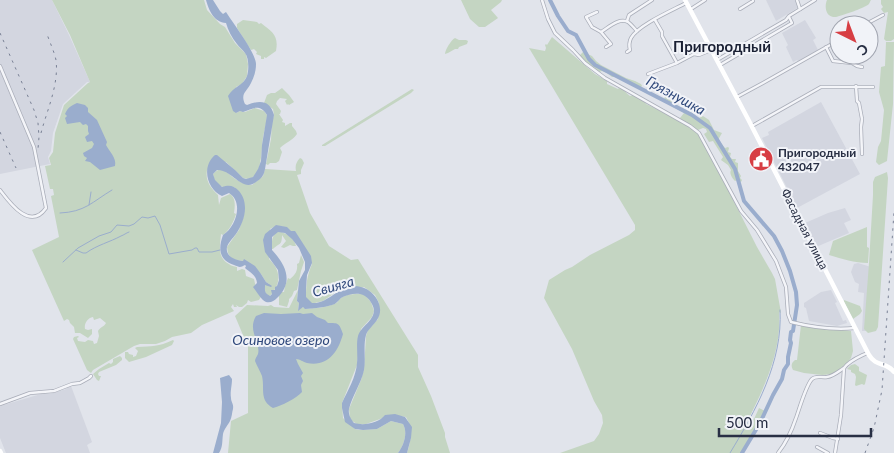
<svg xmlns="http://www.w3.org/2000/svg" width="894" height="453" font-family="Lato,sans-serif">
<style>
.built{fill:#d3d6e0}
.green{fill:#c4d5c2}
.water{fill:#9aadcd}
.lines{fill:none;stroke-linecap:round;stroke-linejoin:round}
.stream{stroke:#9aadcd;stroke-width:1}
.river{stroke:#9aadcd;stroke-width:4}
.street-casing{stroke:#aaaeb9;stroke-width:4}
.street{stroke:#f4f5f9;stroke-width:2.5}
.secondary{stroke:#fff;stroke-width:4.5}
.rail{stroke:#798195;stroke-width:1;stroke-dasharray:2.5 5;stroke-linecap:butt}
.labels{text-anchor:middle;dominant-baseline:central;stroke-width:4;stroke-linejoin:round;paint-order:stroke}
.poi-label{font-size:12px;font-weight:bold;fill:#282f44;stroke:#f1f3f8;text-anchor:start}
.street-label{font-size:12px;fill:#282f44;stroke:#f1f3f8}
.water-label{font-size:14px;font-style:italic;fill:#2f487b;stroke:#f1f3f8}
.quarter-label{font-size:15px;font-weight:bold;fill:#1a2034;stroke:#f1f3f8}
</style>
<rect width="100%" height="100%" fill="#e1e4eb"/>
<g class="built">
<polygon points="0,0 52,0 69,35 90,82 87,82 63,104 53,133 51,151 48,157 50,164 0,174"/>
<polygon points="766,0 795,0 799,7 776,21"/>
<polygon points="805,20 816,38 813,40 818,50 798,61 797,60 793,62 786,47 788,45 782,33"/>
<polygon points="821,102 860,174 797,208 762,138 769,135 768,132"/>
<polygon points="845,208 851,220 844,223 849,233 816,247 805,223 828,213"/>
<polygon points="858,263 871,267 866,331 862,331 864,293 858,292 859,284 855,282 851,272 854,264"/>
<polygon points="831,290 837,302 835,303 843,321 846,320 847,323 837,326 809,321 806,308 804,307 804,303 821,292"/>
<polygon points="68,386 71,386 92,442 87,445 90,453 6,453 0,438 0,406 41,394 50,394 66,389"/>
</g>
<g class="green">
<path d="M52 0H204L207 10 220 24 225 27 235 43 246 54 248 64 247 76 242 84 236 87V113L240 111 245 112 255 108 264 111 267 115C267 123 264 131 263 138 261 150 263 184 243 178L226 162 207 170C205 181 211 188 218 195L219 205 221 198 230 194C236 198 235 206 234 213L236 214C234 221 229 231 223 235L221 234C220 245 217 258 229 264 231 266 234 266 237 267V271L242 269 245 270 246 276 254 279 256 288 262 295 259 300 251 302 248 300 247 303 242 307H239L236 305 237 307H234L233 304 231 307 234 311 202 325 191 333 172 337 165 341 156 344H140L134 346 93 370 91 373 87 370 73 339 74 337 78 336 79 337 77 338 78 341 85 342 88 340 93 341 94 344 97 343 99 336 98 331C100 327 104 327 106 323L100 318 94 320 93 317C87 318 84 324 85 329L88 330 92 329V334L88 338 80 333H75L74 327 70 323 69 320 67 319 64 321 32 250 59 237 51 196 54 195 53 189H50L45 166 51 165 49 158 53 152 55 133 64 105 88 83 90 82 70 35Z"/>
<polygon points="461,0 502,0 501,2 491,10 498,18 485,27 479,27 470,19"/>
<path d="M827 0H871C869 3 870 4 866 6 861 9 841 16 836 17 826 18 824 7 827 0Z"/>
<polygon points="881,0 894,0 894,39 891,41 886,41 884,39 888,12 884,13 881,9 883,7 881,4"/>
<path d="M243 20 257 22 259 24 261 23C272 32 279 35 276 51L266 58 264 57V59H261V56L256 54 257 52 254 49 251 50 237 28V24Z"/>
<path d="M552 37 595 74 607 81V84L618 89 619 88C624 89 626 93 630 96L633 95 645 102 646 104 673 117 697 132 707 148 757 247 772 273 775 279 781 313 779 312C782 351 764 388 747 422L749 423 751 418 754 419 759 408 765 411 741 453H560L594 441 599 434 603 423 602 415 594 401 572 349 544 298 549 280 565 270 572 267 590 255 629 235 635 230V225L529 48 545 51 546 48 545 45 546 44 547 45Z"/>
<path d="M455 38 459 40H466L468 41 467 44 459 47 458 49H455L448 53 445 54C445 50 451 40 455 38Z"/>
<polygon points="886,42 894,42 893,104 887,161 879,165 876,162 878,147 881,141 884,110 879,92 881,67 885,66"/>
<polygon points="583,52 592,56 596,61 601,65 626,78 635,81 641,84 642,86 641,87 637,87 615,77 612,77 607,73 602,71 599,72 584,62 580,56 580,55"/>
<path d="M282 88 289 95 294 102 289 105 288 104 287 105 285 101 287 99 280 98 277 101 276 104 281 111 280 114H279L283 120 282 122 285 123V126L290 123H292V126L296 131 297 134C291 142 286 142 280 148L282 152 279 161 276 163H270L268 165 266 164 271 139 272 121 274 115 273 109 264 103 267 95 271 93H275Z"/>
<polygon points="412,89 414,90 411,93 325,146 322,146 322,145"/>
<path d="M665 96C674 103 682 110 691 112L692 115C696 118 699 119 703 116L709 120 714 130 722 133 718 140 725 148 728 147 729 148 728 152 731 153 730 157 732 159H736L735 162 738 163V171L741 176 740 178 742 180 741 182 737 180 735 181C732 178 729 173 731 170L728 165 721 160 723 157 713 141 709 142 704 134 707 132 706 129 703 128 698 130 682 120 680 118 684 113 668 104 666 100H664Z"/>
<path d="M300 158 302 159 304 163 301 170V174L297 175 310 213 329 246 351 260 358 259 418 355V367L431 396 445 433V437L450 453H407C411 441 413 429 406 417L400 416 383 418 366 424H357L352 421 350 418 349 409 361 380 364 369 366 336 368 330 378 319 379 303 375 295 364 287 336 292 323 301 311 304 306 298C306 284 307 276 312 264 306 254 291 224 278 226 275 226 272 228 270 229L269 259C282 271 281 285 269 297 264 293 265 291 265 285L269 284 266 282 261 274 243 261 236 260 231 258 228 253 227 247 239 230 244 215 241 195 234 187C223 188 215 188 213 174 223 163 228 175 237 180 241 183 247 184 252 185L263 176 265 169 296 171C295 166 296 162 300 158Z"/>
<polygon points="887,172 888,178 878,327 876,331 868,333 864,329 869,263 873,195 873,182 875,177"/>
<path d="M867 227V247L869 248 868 263C854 263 843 259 829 255L833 241Z"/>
<path d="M278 231C286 233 294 237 296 246H293L290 245 284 248 281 247 286 241 282 235C282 246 279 243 273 249H272C272 240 271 237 278 231Z"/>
<path d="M301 255 304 262 301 271 297 290 294 291 292 296 289 299V301L287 307 279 305V294L281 292H284L285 286 288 278 290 279C295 275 298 271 297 264L299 263Z"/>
<path d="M298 290 297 301 299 303 298 310 303 307 306 309C315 308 325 308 334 304 340 301 335 304 340 299 347 293 355 294 364 294L371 302 374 311 372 317 361 329 357 365 342 403 343 418 355 429 359 430 377 429 391 421 403 424C408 433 404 445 398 453H228L231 421 248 413V347L235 316 247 305 268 306 271 305 274 307 289 308Z"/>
<polygon points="844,300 860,306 862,311 860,314 853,319 844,302"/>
<path d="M801 325 851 331 853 351 851 358 847 363 834 374 822 375 804 373 793 370C791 366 791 363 795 360H797Z"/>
<path d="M173 340 174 341 172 345 146 357 129 362 125 358V352H128L129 354 133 355V357L136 356 138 351 135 348 137 347C152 346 158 347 173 340Z"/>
<polygon points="120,356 122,358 122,360 116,365 99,372 98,374 99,376 101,376 99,381 97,380 93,374 99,369 109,363 111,364 113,362 113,359"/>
<polygon points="855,364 859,367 859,371 867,375 865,384 864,385 862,384 856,386 855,385 856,377 855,374 851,372 851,370 847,369 851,365"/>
</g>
<g class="water">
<path d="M206 0H213L220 11 223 14 226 12C233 23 256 53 256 64 256 71 254 77 251 83 247 92 240 93 245 104L247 105C260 100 270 100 274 115L265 169C264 175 262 178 256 182 242 193 232 169 217 170L213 174 215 180 222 187C229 185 233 185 239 191 250 204 244 222 236 234 233 238 228 243 227 247 225 257 236 260 243 261L244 259 255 266 261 274 266 282 272 286 271 287 265 285C265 291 264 293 270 296L272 294 271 290H275V287L277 286 279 280 278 270 265 252 263 240 265 234 276 225 287 227 291 231H295L311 256 312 263 307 275 306 288V297L312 303C329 305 341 281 361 287 374 290 386 307 377 320 374 325 368 329 366 335 363 346 366 359 364 370 361 384 352 396 349 409 348 415 351 419 354 423 364 426 379 423 385 415L395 414 405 417 412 427 411 438 407 453H398C404 445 408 433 403 424L391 421 377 429 363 430 355 429 345 422 342 408V403C348 390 356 377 357 363 358 355 356 344 358 336 361 326 374 321 374 310 373 303 367 295 360 294 354 293 346 295 341 298 338 301 336 304 332 305 323 308 314 308 305 309L303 307 298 311 299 303 297 301 299 281 305 270V262L299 248 292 239 285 233 278 232 272 237V250C286 265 294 282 277 298 274 301 271 303 266 302 261 300 257 292 253 287L257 283C256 275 251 273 245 268L246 266 245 265C240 268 239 267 234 265 219 260 218 249 223 235 236 227 244 202 229 193L222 196C207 189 201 167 215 155H217L235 170 243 178 246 179 253 177 258 169 261 161 262 145 267 115C260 104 253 108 243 112L240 111 236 113 233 111 228 96C233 87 244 85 247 76 249 70 249 58 245 53 243 50 239 47 237 44 232 38 228 30 226 23 214 22 209 11 206 0Z"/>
<path d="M77 103 85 105 88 108V112L97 120 107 142 106 145C109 151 117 158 115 166L100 170 90 162 85 161 87 158 84 156 83 153 92 148 94 144 92 141 87 142 85 137 89 134 88 131V126L86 124 83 125 80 122 67 124 65 118 67 116 65 114C68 107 71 106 77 103Z"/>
<path d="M264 313 281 314 300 313 303 314 312 313 317 317 325 320 328 323C339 323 339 323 343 334 338 352 328 367 307 363 303 362 300 359 296 359L298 364 303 373 301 376 303 381 301 385 302 392C297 398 281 406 273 408 259 400 265 389 262 376 260 371 257 366 255 361 255 359 257 356 258 354 261 342 247 331 256 316Z"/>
<path d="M229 375 232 379C232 386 230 391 231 398 231 402 234 404 233 409 232 412 232 417 230 421 228 425 224 429 223 434 222 441 223 447 219 453H213L221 423 222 402 220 378Z"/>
</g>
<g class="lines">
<g class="stream">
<polyline points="89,205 91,192"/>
<path d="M60 213C85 212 92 202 112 190"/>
<path d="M76 250 83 253H86C97 245 110 242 121 236 124 235 126 233 129 232"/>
<polyline points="63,262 78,248 99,236 111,232 117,225 129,226 134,224 142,217 148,218 155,216 160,225 169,254 192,250 195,248 197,248 199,252 212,252 220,250"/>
<path d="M730 453C756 410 783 362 780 310"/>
</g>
<polyline class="river" points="550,0 558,16 568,31 576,35 589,59 595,65 692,115 710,128 735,169 744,201 774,236 782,251 790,271 796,292 797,305 793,331 791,332 790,340 791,343 788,357 788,364 784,370 782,379 773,395 760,423 742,453"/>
<defs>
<g id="street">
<path d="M542 0 548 19 555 33 573 50 585 63 605 78 690 126 699 133 741 211 757 230 776 261 786 287 788 314 791 322C811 327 834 330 855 328"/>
<polyline points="797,0 800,9"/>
<polyline points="691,9 705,0"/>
<polyline points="740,9 753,1 753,0"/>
<polyline points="597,12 586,17 592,27 601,32 611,44 606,47"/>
<polyline points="655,20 662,32 662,36 677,63"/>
<polyline points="627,21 629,15 652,0"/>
<polyline points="864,25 883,15"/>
<path d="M601 32C608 28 619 17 628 22 631 24 634 28 637 31"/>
<polyline points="826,47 833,61 852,63 857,66 862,67"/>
<path d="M627 52 630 50C629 46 629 42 631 38 638 25 673 10 686 3"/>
<polyline points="717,60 786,20 789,16 815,0"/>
<polyline points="720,65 792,23 789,17"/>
<path d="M0 66 34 147 46 208C30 231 10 203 0 190"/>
<polyline points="648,74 677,63 694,54 699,55 711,50"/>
<polyline points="856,86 857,101 859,103 862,119 861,127 862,154"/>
<polyline points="737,97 763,83 839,40"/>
<polyline points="752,126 821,87 873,87"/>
<polyline points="0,404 30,393 54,391 72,384 80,383 89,378 91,376"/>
<polyline points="820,433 833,438 838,439"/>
<polyline points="817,447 828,453"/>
<path d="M778 453C786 443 792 430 796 418 799 410 806 385 812 379 816 375 822 378 827 377 834 376 839 371 844 368"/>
<path d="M835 453 841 415 844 368C850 360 859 357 867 353"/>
</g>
</defs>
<use href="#street" class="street-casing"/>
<use href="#street" class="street"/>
<g class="secondary">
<path d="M685 0 748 119 869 355C876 367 887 362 894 372"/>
<polyline points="0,451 1,453"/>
</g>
<g class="rail">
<polyline points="0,33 34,110 38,123 39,137 38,149"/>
<polyline points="0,132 16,168"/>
<path d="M41 133C47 110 59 85 56 60 54 51 50 43 47 34"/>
<polyline points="865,453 874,428 882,390 894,212"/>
</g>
</g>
<defs>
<symbol id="civic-disc" viewBox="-11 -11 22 22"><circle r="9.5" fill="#d73e44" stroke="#f1f3f8"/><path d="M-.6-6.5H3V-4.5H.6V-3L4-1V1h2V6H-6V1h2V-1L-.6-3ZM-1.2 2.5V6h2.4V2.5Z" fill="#fff"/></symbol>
</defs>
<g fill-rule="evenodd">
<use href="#civic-disc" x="747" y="145" width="28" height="28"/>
</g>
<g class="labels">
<g class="poi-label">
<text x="778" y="152">Пригородный<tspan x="778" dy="14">432047</tspan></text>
</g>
<g class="street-label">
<text transform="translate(805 229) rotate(63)">Фасадная улица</text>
</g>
<g class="water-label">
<text transform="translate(676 95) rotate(29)">Грязнушка</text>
<text transform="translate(333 286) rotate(-16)">Свияга</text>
<text x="281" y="339">Осиновое озеро</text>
</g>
<g class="quarter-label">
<text x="722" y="46">Пригородный</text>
</g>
</g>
<g transform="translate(854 40) rotate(138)"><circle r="24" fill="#f1f3f8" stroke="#a1a5b0"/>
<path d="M0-4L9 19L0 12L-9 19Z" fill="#d73e44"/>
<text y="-8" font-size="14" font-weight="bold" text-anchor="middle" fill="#282f44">С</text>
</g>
<path d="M719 428v8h152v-8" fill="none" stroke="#282f44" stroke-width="2.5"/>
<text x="726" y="428" font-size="15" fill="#282f44" stroke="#f1f3f8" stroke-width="4" paint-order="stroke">500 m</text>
</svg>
